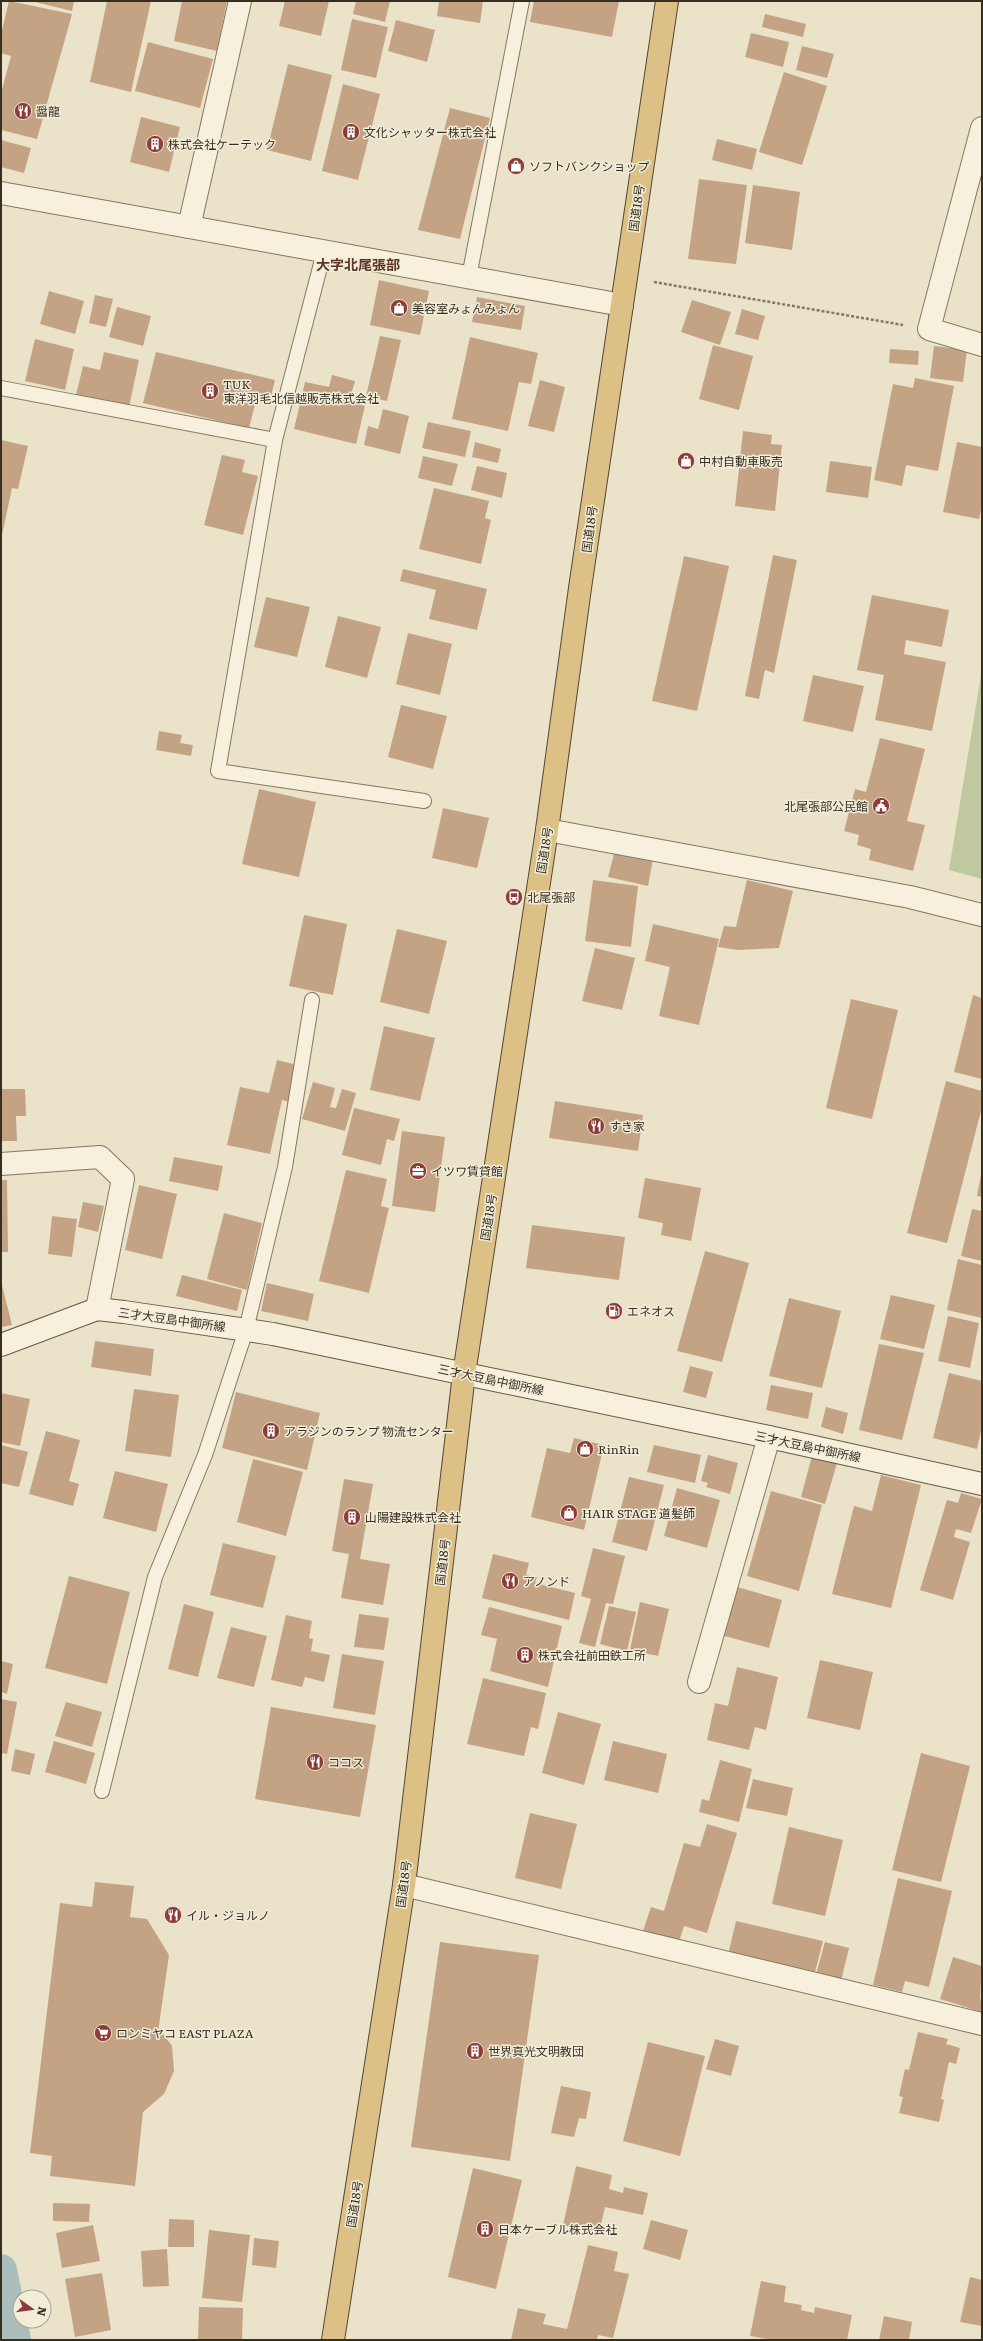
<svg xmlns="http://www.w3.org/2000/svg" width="983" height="2341" font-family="Literata,'Noto Sans JP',serif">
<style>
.green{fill:#c0c89f}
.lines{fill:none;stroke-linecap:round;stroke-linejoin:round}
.canal{stroke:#aabfbb;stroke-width:32}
.building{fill:#c4a385}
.service-casing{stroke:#857761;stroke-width:16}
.minor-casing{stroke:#857761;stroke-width:24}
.tertiary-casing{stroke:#857761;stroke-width:24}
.secondary-casing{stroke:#675844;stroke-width:24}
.trunk-casing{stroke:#544534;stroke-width:24}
.path{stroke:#857761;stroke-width:2.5;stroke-dasharray:3 2;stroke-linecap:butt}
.service{stroke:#f6f0dd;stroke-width:14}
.minor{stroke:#f6f0dd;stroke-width:22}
.tertiary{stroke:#f6f0dd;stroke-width:22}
.secondary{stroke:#f6f0dd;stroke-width:22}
.trunk{stroke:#dcc086;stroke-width:22}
.labels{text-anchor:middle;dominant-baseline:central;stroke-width:3;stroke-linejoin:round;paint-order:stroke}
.poi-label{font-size:12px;fill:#372e22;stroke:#f2edd9;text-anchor:start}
.street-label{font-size:12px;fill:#372e22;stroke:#f2edd9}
.quarter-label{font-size:14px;font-weight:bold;fill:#5f3626;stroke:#f2edd9}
</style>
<rect width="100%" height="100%" fill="#eae3ca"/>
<polygon class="green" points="982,669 982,879 949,870"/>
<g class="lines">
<polyline class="canal" points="1,2270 15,2340"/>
</g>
<g class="building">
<polygon points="9,1 72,14 37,139 1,130 1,93 11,56 1,53 1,34"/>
<polygon points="31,1 74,1 72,11"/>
<polygon points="107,1 151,1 131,92 90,82"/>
<polygon points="182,1 227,1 217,51 174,41"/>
<polygon points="285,1 329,1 321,36 279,26"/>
<polygon points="356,1 390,1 385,22 353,14"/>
<polygon points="439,1 483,1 480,23 437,16"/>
<polygon points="534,1 619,1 612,37 530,22"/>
<polygon points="765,14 806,24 803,37 762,27"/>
<polygon points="352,19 388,27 376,78 341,70"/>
<polygon points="396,20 435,30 427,62 388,51"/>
<polygon points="751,33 789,42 783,67 745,57"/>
<polygon points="148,42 213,59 200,108 135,91"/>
<polygon points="802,46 834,54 827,78 796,70"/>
<polygon points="288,64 332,75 311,161 267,150"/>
<polygon points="784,72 827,86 802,165 759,152"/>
<polygon points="343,84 380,94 358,180 322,171"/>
<polygon points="450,108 490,118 460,239 418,230"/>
<polygon points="141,117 180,127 169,172 130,162"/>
<polygon points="717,139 757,149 752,170 712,160"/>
<polygon points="1,140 31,148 24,173 1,167"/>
<polygon points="699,179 747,185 736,264 688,259"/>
<polygon points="753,185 800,192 792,250 745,243"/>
<polygon points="379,280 429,291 420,335 370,325"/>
<polygon points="49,291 84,301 75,334 40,324"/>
<polygon points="95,295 113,299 106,327 89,323"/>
<polygon points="477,297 525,306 521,330 472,322"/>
<polygon points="692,300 731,312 720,345 681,332"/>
<polygon points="117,307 151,316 143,346 109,337"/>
<polygon points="742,309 765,316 758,340 735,334"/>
<polygon points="380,336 401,340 387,401 366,396"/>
<polygon points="470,337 538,353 531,384 519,382 508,431 452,419"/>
<polygon points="35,339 74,349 65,390 25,381"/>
<polygon points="713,345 753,356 739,410 699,399"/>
<polygon points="934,346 967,350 963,382 930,378"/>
<polygon points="890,349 919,351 918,365 889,363"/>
<polygon points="104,352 139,360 129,407 76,395 83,366 100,370"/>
<polygon points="156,352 275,380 269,404 256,401 249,428 143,403"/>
<polygon points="332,375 355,381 349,402 365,406 356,444 294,429 305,382 329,387"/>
<polygon points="915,378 954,386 938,471 906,465 902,486 874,480 893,384 913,388"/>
<polygon points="540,380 565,387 554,432 528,426"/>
<polygon points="383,409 409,416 400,454 364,445 368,426 378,429"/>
<polygon points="428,422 471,431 465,457 422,448"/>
<polygon points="743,431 772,435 771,444 782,445 775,511 735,506"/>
<polygon points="1,440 28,446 18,489 12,488 2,535"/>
<polygon points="475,442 501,449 498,463 472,457"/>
<polygon points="957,442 982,447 982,505 979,519 943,512"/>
<polygon points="222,455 245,460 242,472 258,476 243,535 204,525"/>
<polygon points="423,456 458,464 452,486 418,478"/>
<polygon points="830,461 872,467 868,498 826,492"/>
<polygon points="477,466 507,473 502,498 471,490"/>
<polygon points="434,488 489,501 485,518 491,520 481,564 419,549"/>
<polygon points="773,555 797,560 774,673 765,670 759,699 745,696"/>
<polygon points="684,556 729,566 697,711 652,701"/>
<polygon points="403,569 487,589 477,630 429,619 436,590 400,581"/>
<polygon points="872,595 949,610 942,647 906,640 904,654 946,662 932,731 875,720 884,675 857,670"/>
<polygon points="266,597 310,607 297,657 254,647"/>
<polygon points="338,616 381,627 367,678 325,667"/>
<polygon points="408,633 452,644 440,695 396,684"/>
<polygon points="813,675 864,686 853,732 803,721"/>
<polygon points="401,705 447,716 433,769 388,757"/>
<polygon points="159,731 182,735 180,743 193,745 191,756 156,750"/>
<polygon points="880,738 925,749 907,821 925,825 913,871 869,860 871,849 857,845 859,835 844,831 855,789 866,792"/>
<polygon points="259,789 316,802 299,877 242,864"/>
<polygon points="443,808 489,818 477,868 432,858"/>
<polygon points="615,850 653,859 648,886 608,877"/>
<polygon points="593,880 638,886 631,947 585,941"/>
<polygon points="747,880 793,891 779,948 738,950 718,947 724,926 736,927"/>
<polygon points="304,915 347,924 333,995 289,986"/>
<polygon points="653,924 719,939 699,1025 659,1016 670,967 645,961"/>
<polygon points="397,929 447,941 429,1014 380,1002"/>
<polygon points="595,948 635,958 622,1010 582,1001"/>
<polygon points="973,995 982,998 982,1079 954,1072"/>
<polygon points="851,999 898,1010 872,1119 826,1108"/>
<polygon points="384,1026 435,1038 420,1101 370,1090"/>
<polygon points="277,1060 297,1065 289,1102 282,1100 270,1154 227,1145 240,1087 269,1093"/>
<polygon points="946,1081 982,1091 982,1107 947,1243 907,1233"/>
<polygon points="313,1082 335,1088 330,1107 336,1108 342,1089 356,1093 345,1131 302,1119"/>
<polygon points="1,1089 25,1089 26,1116 16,1116 17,1141 1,1141"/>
<polygon points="555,1101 643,1115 638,1151 549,1138"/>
<polygon points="354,1108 400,1119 394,1141 387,1139 381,1165 342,1155"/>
<polygon points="402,1131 445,1137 435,1212 392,1206"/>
<polygon points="174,1157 223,1166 218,1191 169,1181"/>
<polygon points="346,1170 387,1179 381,1206 389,1208 369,1293 319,1281"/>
<polygon points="981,1174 982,1174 982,1197 977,1196"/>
<polygon points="645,1178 701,1188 691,1241 661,1235 663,1223 638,1218"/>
<polygon points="1,1180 7,1180 8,1252 1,1252"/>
<polygon points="139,1185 177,1194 162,1259 125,1250"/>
<polygon points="83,1202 104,1206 98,1232 78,1227"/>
<polygon points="972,1209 982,1211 982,1261 961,1256"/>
<polygon points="224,1213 262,1223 247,1290 207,1279"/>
<polygon points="52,1216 77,1219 72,1257 48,1254"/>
<polygon points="532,1225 625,1237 619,1280 526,1268"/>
<polygon points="705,1251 749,1263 722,1362 677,1351"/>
<polygon points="958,1259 982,1265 982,1318 947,1310"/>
<polygon points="182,1275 242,1290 237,1311 176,1296"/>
<polygon points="1,1281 12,1325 1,1327"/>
<polygon points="267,1283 314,1294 308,1321 261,1311"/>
<polygon points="891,1295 935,1305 924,1349 880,1339"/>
<polygon points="789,1298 841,1311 822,1388 769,1376"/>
<polygon points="948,1316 979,1323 970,1368 938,1361"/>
<polygon points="95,1341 154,1349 151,1376 91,1367"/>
<polygon points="879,1344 924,1353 902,1440 859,1430"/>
<polygon points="690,1366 713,1372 706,1398 683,1392"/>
<polygon points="949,1373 982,1381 982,1426 977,1449 933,1438"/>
<polygon points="771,1385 813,1393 808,1419 766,1410"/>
<polygon points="134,1389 179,1395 171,1457 125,1451"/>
<polygon points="236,1392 320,1413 307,1470 222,1448"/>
<polygon points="1,1393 30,1399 20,1446 1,1442"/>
<polygon points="826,1407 848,1413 843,1434 821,1427"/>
<polygon points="46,1431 80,1440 69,1481 79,1484 73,1506 29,1494"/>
<polygon points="574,1438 604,1445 584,1530 531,1517 547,1448 570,1453"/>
<polygon points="1,1445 28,1452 19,1487 1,1483"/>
<polygon points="654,1445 701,1455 695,1483 647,1472"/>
<polygon points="708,1455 738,1463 730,1494 706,1487 708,1483 701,1481"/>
<polygon points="812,1456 837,1463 825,1504 801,1497"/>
<polygon points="253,1459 303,1472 286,1536 237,1522"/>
<polygon points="115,1471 168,1484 156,1532 103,1518"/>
<polygon points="881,1475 921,1485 891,1608 832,1594 854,1506 872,1511"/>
<polygon points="629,1477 664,1485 647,1551 612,1542"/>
<polygon points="344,1479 373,1484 360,1559 390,1564 383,1605 341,1598 349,1554 332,1551"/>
<polygon points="677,1488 720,1500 707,1548 664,1536"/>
<polygon points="771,1491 822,1505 799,1591 747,1576"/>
<polygon points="961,1493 982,1499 971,1533 956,1529 954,1537 970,1542 953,1600 920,1590 947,1500 958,1503"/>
<polygon points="223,1543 276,1556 263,1608 210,1595"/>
<polygon points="593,1548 625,1556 613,1604 606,1603 595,1647 579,1643 591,1599 581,1596"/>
<polygon points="493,1554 529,1563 526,1575 537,1577 535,1583 575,1593 569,1620 482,1598"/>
<polygon points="69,1576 130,1592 107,1684 45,1668"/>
<polygon points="734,1586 782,1600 769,1648 721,1635"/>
<polygon points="640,1602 669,1609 658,1656 630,1650"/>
<polygon points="184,1604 214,1612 198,1677 168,1669"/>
<polygon points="609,1606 636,1612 627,1651 600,1644"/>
<polygon points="489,1607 562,1626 548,1687 490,1671 497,1639 481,1635"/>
<polygon points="359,1614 389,1618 384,1650 354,1647"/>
<polygon points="286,1615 312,1621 309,1638 313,1639 311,1651 330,1655 324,1682 305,1677 302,1687 271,1680"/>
<polygon points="231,1627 267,1636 254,1687 217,1678"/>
<polygon points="342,1654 384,1661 375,1715 333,1708"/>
<polygon points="820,1660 873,1672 860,1730 807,1718"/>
<polygon points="1,1661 13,1664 7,1694 1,1692"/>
<polygon points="737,1667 778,1677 766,1730 755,1727 749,1750 707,1740 715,1703 728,1706"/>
<polygon points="483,1678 546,1693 538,1729 531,1727 524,1756 467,1744"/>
<polygon points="1,1699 17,1702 7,1754 1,1753"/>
<polygon points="66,1702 102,1712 92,1747 55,1736"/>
<polygon points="271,1707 376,1725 360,1817 255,1799"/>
<polygon points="558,1712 601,1724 584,1785 542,1773"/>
<polygon points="54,1741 95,1753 86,1784 45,1772"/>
<polygon points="613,1741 667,1754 658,1793 604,1780"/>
<polygon points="15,1749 35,1754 30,1775 11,1771"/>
<polygon points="921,1753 970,1766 941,1882 892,1870"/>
<polygon points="720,1760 752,1769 739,1822 699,1812 702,1799 709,1801"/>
<polygon points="753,1779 793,1788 787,1816 746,1808"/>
<polygon points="530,1813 577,1824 561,1889 515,1878"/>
<polygon points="707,1824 737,1833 707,1933 684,1926 678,1945 642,1934 651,1907 664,1911 684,1843 700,1847"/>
<polygon points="789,1827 843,1840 825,1916 772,1904"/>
<polygon points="898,1878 952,1891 929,1987 905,1981 902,1992 873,1985"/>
<polygon points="95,1882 134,1886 130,1917 147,1919 169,1955 158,2032 164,2035 172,2046 174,2071 164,2094 143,2112 135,2186 50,2176 52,2156 30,2153 60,1903 92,1907"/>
<polygon points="736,1921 823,1941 814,1976 728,1955"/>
<polygon points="440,1942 539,1955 510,2161 411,2147"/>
<polygon points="825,1942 849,1948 840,1985 815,1978"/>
<polygon points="953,1957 982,1966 980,1996 982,2012 940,1999"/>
<polygon points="918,2032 948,2039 946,2044 960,2048 956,2064 949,2062 941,2099 944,2100 939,2122 899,2113 903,2097 899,2096 905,2069 909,2070"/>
<polygon points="715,2039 739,2046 731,2076 706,2069"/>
<polygon points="648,2042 705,2056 680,2156 623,2141"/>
<polygon points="561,2086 591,2092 586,2119 579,2118 574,2137 551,2133"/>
<polygon points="576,2166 612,2175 609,2189 623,2193 624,2187 648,2193 643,2215 605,2207 599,2233 563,2225"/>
<polygon points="473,2168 522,2180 496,2289 448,2277"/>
<polygon points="53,2203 90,2204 89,2222 53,2221"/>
<polygon points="169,2219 194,2220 194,2247 168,2247"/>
<polygon points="651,2220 688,2230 680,2260 643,2249"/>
<polygon points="93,2225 100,2261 62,2268 56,2233"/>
<polygon points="209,2230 250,2235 242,2302 202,2298"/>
<polygon points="254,2238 279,2241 276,2268 252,2265"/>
<polygon points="588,2245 618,2252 614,2271 629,2274 613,2338 598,2335 597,2340 511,2340 518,2308 546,2314 543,2324 567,2329"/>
<polygon points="167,2249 169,2286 143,2287 141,2251"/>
<polygon points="102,2273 111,2330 75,2337 65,2279"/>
<polygon points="970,2277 982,2280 982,2326 960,2322"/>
<polygon points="761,2281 786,2286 784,2302 802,2305 801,2310 814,2313 815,2307 852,2315 847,2340 773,2340 750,2336"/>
<polygon points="199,2307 243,2308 242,2340 198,2340"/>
<polygon points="884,2316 912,2322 909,2340 879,2340"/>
</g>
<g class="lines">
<defs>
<g id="service">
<polyline points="469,277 522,1"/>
<polyline points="1,388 275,440 324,252"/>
<polyline points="275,440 218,771 424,801"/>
<polyline points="102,1791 155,1577 205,1455 246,1330 285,1167 312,1000"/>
</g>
<g id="minor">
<polyline points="982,128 929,329 982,345"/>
<polyline points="189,227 240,1"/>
<polyline points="547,830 910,897 982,915"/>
<polyline points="1,1164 100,1157 123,1179 97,1309"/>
<polyline points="699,1682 769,1437"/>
<polyline points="404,1885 982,2024"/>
</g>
<polyline id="tertiary" points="1,193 622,305"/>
<polyline id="secondary" points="1,1345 97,1309 124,1312 273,1334 769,1437 982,1484"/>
<polyline id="trunk" points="333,2340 404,1885 464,1374 547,830 580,588 667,1"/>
</defs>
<use href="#service" class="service-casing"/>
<use href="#minor" class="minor-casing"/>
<use href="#tertiary" class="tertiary-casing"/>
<use href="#secondary" class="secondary-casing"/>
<use href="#trunk" class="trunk-casing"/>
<polyline class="path" points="654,282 903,325"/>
<use href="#service" class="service"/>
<use href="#minor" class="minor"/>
<use href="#tertiary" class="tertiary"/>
<use href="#secondary" class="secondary"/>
<use href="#trunk" class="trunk"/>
</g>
<defs>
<symbol id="restaurant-disc" viewBox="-11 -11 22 22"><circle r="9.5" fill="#8e3c37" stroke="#f2edd9"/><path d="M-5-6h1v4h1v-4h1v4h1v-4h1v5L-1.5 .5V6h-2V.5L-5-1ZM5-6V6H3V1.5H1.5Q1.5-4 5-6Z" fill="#fff"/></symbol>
<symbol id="building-disc" viewBox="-11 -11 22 22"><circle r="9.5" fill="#8e3c37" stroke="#f2edd9"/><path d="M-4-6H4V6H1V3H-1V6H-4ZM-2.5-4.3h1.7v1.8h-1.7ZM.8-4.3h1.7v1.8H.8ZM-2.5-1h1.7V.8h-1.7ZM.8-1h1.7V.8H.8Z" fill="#fff"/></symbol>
<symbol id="shop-disc" viewBox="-11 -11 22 22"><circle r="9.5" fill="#8e3c37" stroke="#f2edd9"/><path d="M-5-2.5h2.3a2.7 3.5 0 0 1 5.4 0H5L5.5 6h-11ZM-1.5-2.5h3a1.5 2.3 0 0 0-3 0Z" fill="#fff"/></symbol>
<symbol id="civic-disc" viewBox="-11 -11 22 22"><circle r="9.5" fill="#8e3c37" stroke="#f2edd9"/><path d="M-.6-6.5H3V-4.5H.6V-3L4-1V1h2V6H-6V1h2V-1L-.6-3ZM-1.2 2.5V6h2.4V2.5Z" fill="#fff"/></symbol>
<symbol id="bus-disc" viewBox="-11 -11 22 22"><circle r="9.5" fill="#8e3c37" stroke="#f2edd9"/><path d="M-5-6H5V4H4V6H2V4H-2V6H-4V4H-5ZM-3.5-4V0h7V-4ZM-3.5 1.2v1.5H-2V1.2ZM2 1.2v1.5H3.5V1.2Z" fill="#fff"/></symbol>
<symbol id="office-disc" viewBox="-11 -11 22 22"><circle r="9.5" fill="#8e3c37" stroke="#f2edd9"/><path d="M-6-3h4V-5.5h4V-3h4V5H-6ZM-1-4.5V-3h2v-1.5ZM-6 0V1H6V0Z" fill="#fff"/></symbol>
<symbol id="fuel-disc" viewBox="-11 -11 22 22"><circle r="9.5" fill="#8e3c37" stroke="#f2edd9"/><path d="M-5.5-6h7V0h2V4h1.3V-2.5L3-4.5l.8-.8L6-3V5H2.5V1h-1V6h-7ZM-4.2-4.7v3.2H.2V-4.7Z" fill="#fff"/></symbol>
<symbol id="supermarket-disc" viewBox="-11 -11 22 22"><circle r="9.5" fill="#8e3c37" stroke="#f2edd9"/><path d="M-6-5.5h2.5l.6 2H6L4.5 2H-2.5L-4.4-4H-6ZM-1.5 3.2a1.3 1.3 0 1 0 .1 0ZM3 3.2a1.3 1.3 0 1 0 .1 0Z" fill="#fff"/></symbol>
</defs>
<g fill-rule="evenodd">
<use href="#restaurant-disc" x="13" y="101" width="20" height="20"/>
<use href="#building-disc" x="341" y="122" width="20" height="20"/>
<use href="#building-disc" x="145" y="134" width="20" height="20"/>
<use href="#shop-disc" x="506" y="156" width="20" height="20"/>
<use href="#shop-disc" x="389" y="298" width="20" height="20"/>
<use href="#building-disc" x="200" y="381" width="20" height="20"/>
<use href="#shop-disc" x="676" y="451" width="20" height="20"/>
<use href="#civic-disc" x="871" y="796" width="20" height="20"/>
<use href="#bus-disc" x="504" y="887" width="20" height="20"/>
<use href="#restaurant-disc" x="586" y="1116" width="20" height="20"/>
<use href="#office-disc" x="408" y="1161" width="20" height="20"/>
<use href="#fuel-disc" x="604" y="1301" width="20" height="20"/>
<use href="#building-disc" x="261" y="1421" width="20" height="20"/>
<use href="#shop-disc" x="575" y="1439" width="20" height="20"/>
<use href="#shop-disc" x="559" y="1503" width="20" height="20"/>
<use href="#building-disc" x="342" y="1507" width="20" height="20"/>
<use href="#restaurant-disc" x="500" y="1571" width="20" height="20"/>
<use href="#building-disc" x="515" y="1645" width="20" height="20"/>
<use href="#restaurant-disc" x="305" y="1752" width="20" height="20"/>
<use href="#restaurant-disc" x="163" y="1905" width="20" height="20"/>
<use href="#supermarket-disc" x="93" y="2023" width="20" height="20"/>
<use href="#building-disc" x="465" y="2041" width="20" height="20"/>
<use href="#building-disc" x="475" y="2219" width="20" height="20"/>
</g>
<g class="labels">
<g class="poi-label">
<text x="36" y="111">醤龍</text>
<text x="364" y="132">文化シャッター株式会社</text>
<text x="168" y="144">株式会社ケーテック</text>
<text x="529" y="166">ソフトバンクショップ</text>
<text x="412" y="308">美容室みょんみょん</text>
<text x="223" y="384">TUK<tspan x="223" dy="14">東洋羽毛北信越販売株式会社</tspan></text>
<text x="699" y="461">中村自動車販売</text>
<text x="868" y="806" text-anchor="end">北尾張部公民館</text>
<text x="527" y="897">北尾張部</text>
<text x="609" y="1126">すき家</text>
<text x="431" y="1171">イツワ賃貸館</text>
<text x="627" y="1311">エネオス</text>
<text x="284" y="1431">アラジンのランプ 物流センター</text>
<text x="598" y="1449">RinRin</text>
<text x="582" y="1513">HAIR STAGE 道髪師</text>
<text x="365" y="1517">山陽建設株式会社</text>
<text x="523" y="1581">アノンド</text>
<text x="538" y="1655">株式会社前田鉄工所</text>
<text x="328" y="1762">ココス</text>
<text x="186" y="1915">イル・ジョルノ</text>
<text x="116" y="2033">ロンミヤコ EAST PLAZA</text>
<text x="488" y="2051">世界真光文明教団</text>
<text x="498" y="2229">日本ケーブル株式会社</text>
</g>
<g class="street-label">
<text transform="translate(636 208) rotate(-82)">国道18号</text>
<text transform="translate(589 529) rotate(-82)">国道18号</text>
<text transform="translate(544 850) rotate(-81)">国道18号</text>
<text transform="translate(488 1217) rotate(-81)">国道18号</text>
<text transform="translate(172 1319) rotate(8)">三才大豆島中御所線</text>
<text transform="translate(491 1379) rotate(12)">三才大豆島中御所線</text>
<text transform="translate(808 1446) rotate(12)">三才大豆島中御所線</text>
<text transform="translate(442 1562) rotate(-83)">国道18号</text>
<text transform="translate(403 1884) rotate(-82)">国道18号</text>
<text transform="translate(354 2204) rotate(-81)">国道18号</text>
</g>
<g class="quarter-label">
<text x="358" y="264">大字北尾張部</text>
</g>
</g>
<rect width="983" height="2341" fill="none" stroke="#372e22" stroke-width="4"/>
<g transform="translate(32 2309) rotate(104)"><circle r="19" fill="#f2edd9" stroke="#a7a190"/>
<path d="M0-3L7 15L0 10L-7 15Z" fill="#8e3c37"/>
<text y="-6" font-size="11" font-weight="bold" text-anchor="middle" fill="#372e22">N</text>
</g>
</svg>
